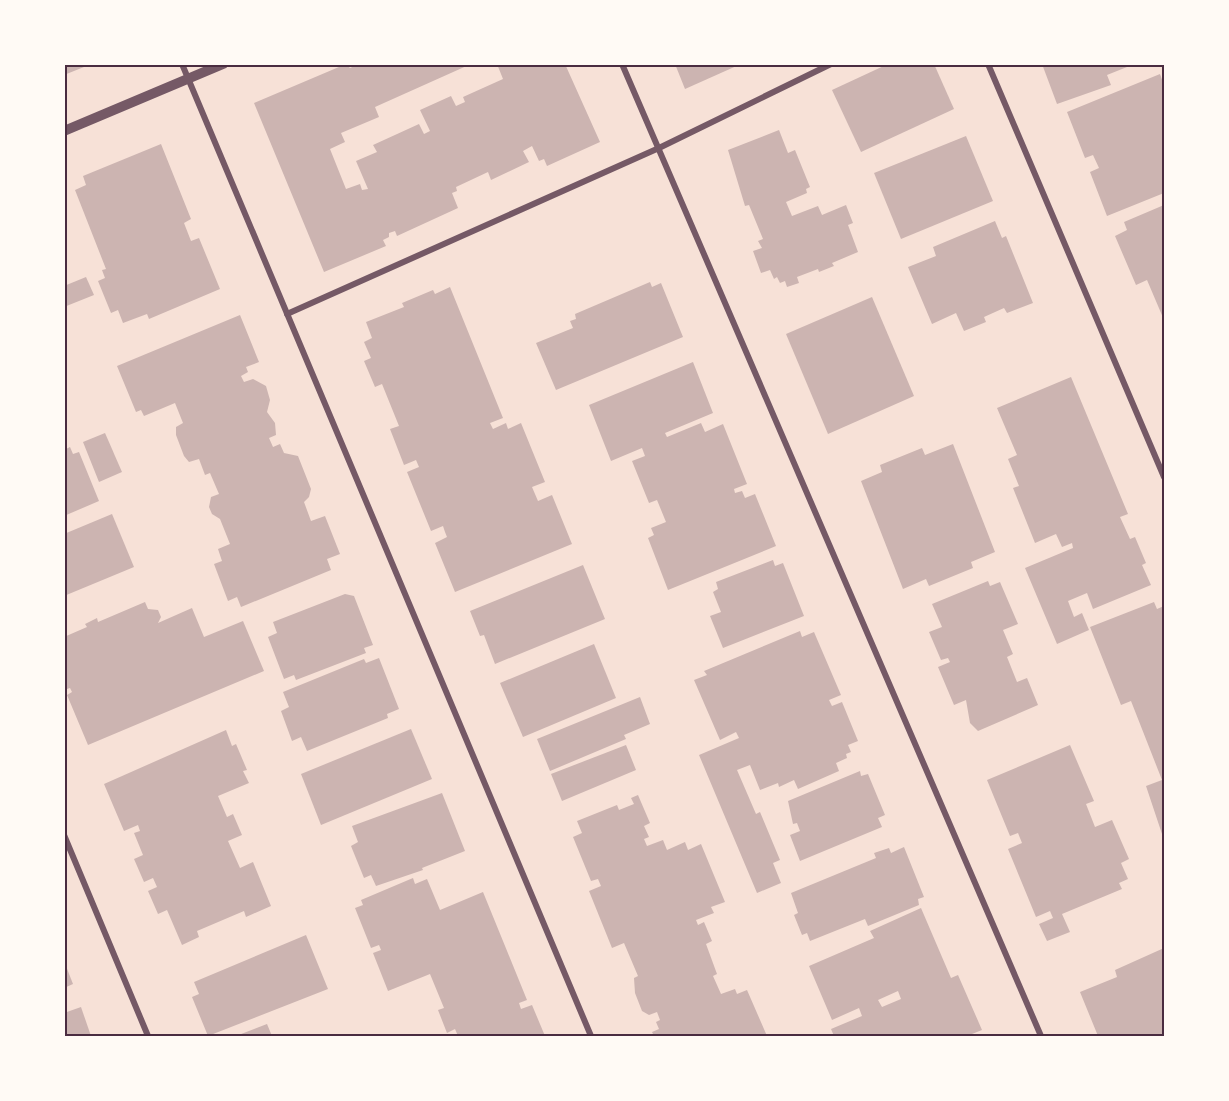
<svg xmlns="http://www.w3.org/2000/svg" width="1229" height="1101" font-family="'Sofia Sans Condensed',sans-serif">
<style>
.building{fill:#ccb4b1;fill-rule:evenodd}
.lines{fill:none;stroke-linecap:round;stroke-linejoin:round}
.minor{stroke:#755966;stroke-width:6}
.tertiary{stroke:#755966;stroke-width:10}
.neatline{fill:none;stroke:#4a2c40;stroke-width:2}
</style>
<rect width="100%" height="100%" fill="#f7e1d7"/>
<g class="building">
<polygon points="64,64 89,64 89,65 64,75"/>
<polygon points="346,64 350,68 359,64 471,64 375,107 379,117 341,133 345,142 330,149 346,189 360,184 362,190 368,189 356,161 377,152 373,145 419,124 424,134 430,131 420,110 451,96 456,106 465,102 463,97 503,79 497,64 565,64 600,142 547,166 544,159 539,161 532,146 523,151 529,162 491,180 488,172 456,187 457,191 452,193 458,208 397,236 395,231 389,233 389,237 383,240 386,246 324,272 254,103"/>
<polygon points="675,64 741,64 685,89"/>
<polygon points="888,64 934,64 954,109 861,152 832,90"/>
<polygon points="1042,64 1132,64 1132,65 1107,75 1111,85 1057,104"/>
<polygon points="1160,74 1164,85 1164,193 1107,216 1090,172 1099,168 1093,155 1085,158 1067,112"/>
<polygon points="779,130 788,153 795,150 810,187 806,189 807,193 786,202 792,216 818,206 822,215 846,205 853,223 848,225 858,252 832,263 834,266 819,272 818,269 797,277 799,283 787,287 785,281 780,283 777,277 774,279 770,270 761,273 753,251 762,248 758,241 763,239 749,205 745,206 728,150"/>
<polygon points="966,136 993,201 901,239 874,173"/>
<polygon points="161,144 191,219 184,223 191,241 199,238 220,289 149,319 147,314 123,323 118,310 111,313 98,281 105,278 102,270 106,269 75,190 86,185 83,176"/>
<polygon points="1164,205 1164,320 1147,280 1136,285 1115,236 1127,230 1124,222"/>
<polygon points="995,221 1002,238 1006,236 1033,303 1007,313 1004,308 984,317 986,322 964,331 956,313 932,324 908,267 936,256 933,247"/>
<polygon points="86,277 94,295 64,307 64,286"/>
<polygon points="650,282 652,287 661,283 683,337 556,390 536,343 573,328 570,321 576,319 575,314"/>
<polygon points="450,287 503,418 490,423 493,429 506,423 508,429 521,423 545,482 532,487 538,501 552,495 572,544 455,592 435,543 447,537 445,532 443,526 431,531 407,472 419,467 416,460 404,465 390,429 399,426 382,384 375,387 364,361 371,358 364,342 372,338 366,322 404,307 402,303 433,290 435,294"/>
<polygon points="872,297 914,396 828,434 786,334"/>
<polygon points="240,315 259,362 246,367 248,372 241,376 244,382 253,379 266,386 270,400 267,412 275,423 276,435 269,438 273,447 280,444 284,453 298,456 311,489 309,497 304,502 311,521 325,516 340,554 327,559 331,570 241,607 237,597 228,601 214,564 222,561 218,549 230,544 220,519 212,514 209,507 211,497 219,494 210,473 205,475 199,459 189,462 184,456 176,435 176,427 183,423 175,403 144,416 141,410 136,412 117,366"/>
<polygon points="693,362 713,413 665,433 667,437 701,423 705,432 723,424 747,484 734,489 735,493 742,491 745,498 755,494 776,546 668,590 648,538 654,535 651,528 666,522 657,500 649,503 632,461 645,456 642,448 611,461 589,405"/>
<polygon points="1071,377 1128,514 1120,517 1130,539 1135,537 1146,563 1142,565 1151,585 1093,609 1087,593 1068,601 1074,617 1082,613 1089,630 1057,644 1025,568 1073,548 1072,543 1062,547 1056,534 1035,543 1013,488 1019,486 1008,459 1017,455 997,408"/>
<polygon points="105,433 122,472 99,482 83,442"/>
<polygon points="953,444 995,552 971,562 973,568 929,586 926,579 903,589 861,481 882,472 880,465 922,448 925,455"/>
<polygon points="70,447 73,454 79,452 99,501 64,516 64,450"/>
<polygon points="112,514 134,567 64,596 64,534"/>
<polygon points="773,560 775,566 783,563 804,616 723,648 710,616 721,612 713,592 718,589 716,582"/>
<polygon points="583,565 605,619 495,664 484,635 480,636 470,611"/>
<polygon points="988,581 990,586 1000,582 1018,624 1003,630 1013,654 1007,657 1017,682 1027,678 1038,705 978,731 970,723 966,700 954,705 938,667 950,662 948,658 941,660 929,632 942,627 932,604"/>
<polygon points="345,594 354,596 373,645 364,648 366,653 296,680 294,675 284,679 268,637 277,633 273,622"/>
<polygon points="145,602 148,609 158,610 161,617 158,623 192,608 204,637 243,621 264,671 88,745 67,695 72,692 70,688 64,690 64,637 87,627 85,624 97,618 98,622"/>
<polygon points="1154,602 1157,609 1164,606 1164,840 1146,786 1162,780 1131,701 1121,705 1090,627"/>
<polygon points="800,631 802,637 814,632 841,695 829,700 832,706 842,702 858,741 848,745 851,752 846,754 847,758 836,763 839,771 798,789 794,780 779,787 778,783 760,790 750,765 737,770 756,814 760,812 780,860 773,863 781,883 757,893 699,755 739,738 736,732 720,740 694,680 707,675 704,671"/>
<polygon points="594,644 616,698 523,737 500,683"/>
<polygon points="379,658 399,709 387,714 388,718 307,751 301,737 292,741 281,711 289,707 283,692 364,659 366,663"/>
<polygon points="640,697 650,724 624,735 626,739 550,771 537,739"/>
<polygon points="411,729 432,779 321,825 301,774"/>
<polygon points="226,730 232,746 236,744 247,770 243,771 249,783 218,796 227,817 233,814 242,835 228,841 240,868 253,862 271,906 246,917 244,911 197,931 199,937 182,945 167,910 158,914 148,891 157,887 153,878 144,882 134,859 143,855 134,833 140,831 138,825 124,831 104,784"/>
<polygon points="626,745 636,770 562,801 551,774"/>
<polygon points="1070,745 1094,801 1086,804 1095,827 1112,820 1129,859 1121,863 1128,879 1119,883 1122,889 1062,914 1070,932 1047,941 1039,924 1053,918 1050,911 1036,917 1008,849 1022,843 1018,833 1010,836 987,780"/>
<polygon points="860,771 861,776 868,774 885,815 878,818 882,827 800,861 790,835 800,831 797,823 793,824 788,801"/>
<polygon points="442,793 465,851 422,868 423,870 376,886 371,875 364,878 351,846 358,842 352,826"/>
<polygon points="638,795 650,823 644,826 649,837 644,839 647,846 663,840 667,850 685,842 688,850 701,844 725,902 711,907 714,913 696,920 698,925 704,922 712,941 706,944 717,974 713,976 721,994 735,989 737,994 747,990 767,1036 654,1036 652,1032 659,1029 656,1022 660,1020 657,1012 649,1015 642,1011 635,993 634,978 638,976 624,943 612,948 589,891 601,886 598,879 591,881 573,837 582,833 577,821 617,805 619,810 634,804 631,798"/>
<polygon points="904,847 924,897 918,899 919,905 868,926 865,919 810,941 807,933 802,935 794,915 798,913 791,893 876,858 874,853 889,848 891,853"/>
<polygon points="413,878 415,884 427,879 440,910 483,892 527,1000 519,1003 521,1009 532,1005 545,1036 458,1036 455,1029 447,1033 438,1010 444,1008 430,974 388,991 373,953 381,950 379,945 371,948 355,908 363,905 361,900"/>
<path d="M921 908 951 978 958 975 982 1030 967 1036H834L831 1029 862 1016 859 1008 832 1020 809 966 874 938 870 931ZM898 991 901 999 882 1007 878 1000Z"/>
<polygon points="306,935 328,989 208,1036 192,997 199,994 194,982"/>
<polygon points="1164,948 1164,1036 1098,1036 1080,992 1117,977 1115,970"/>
<polygon points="64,961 73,984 64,988"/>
<polygon points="81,1007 91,1036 64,1036 64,1013"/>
<polygon points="267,1024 272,1036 236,1036"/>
</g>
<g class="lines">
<g class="minor">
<polyline points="182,64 591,1036"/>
<polyline points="622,64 1041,1036"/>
<polyline points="988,64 1164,477"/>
<polyline points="287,314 659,148 831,64"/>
<polyline points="64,835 148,1036"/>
</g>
<polyline class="tertiary" points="64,131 223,64"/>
</g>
<rect width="1229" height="1101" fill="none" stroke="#fffaf5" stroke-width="132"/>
<rect x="66" y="66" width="1097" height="969" class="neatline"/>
</svg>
